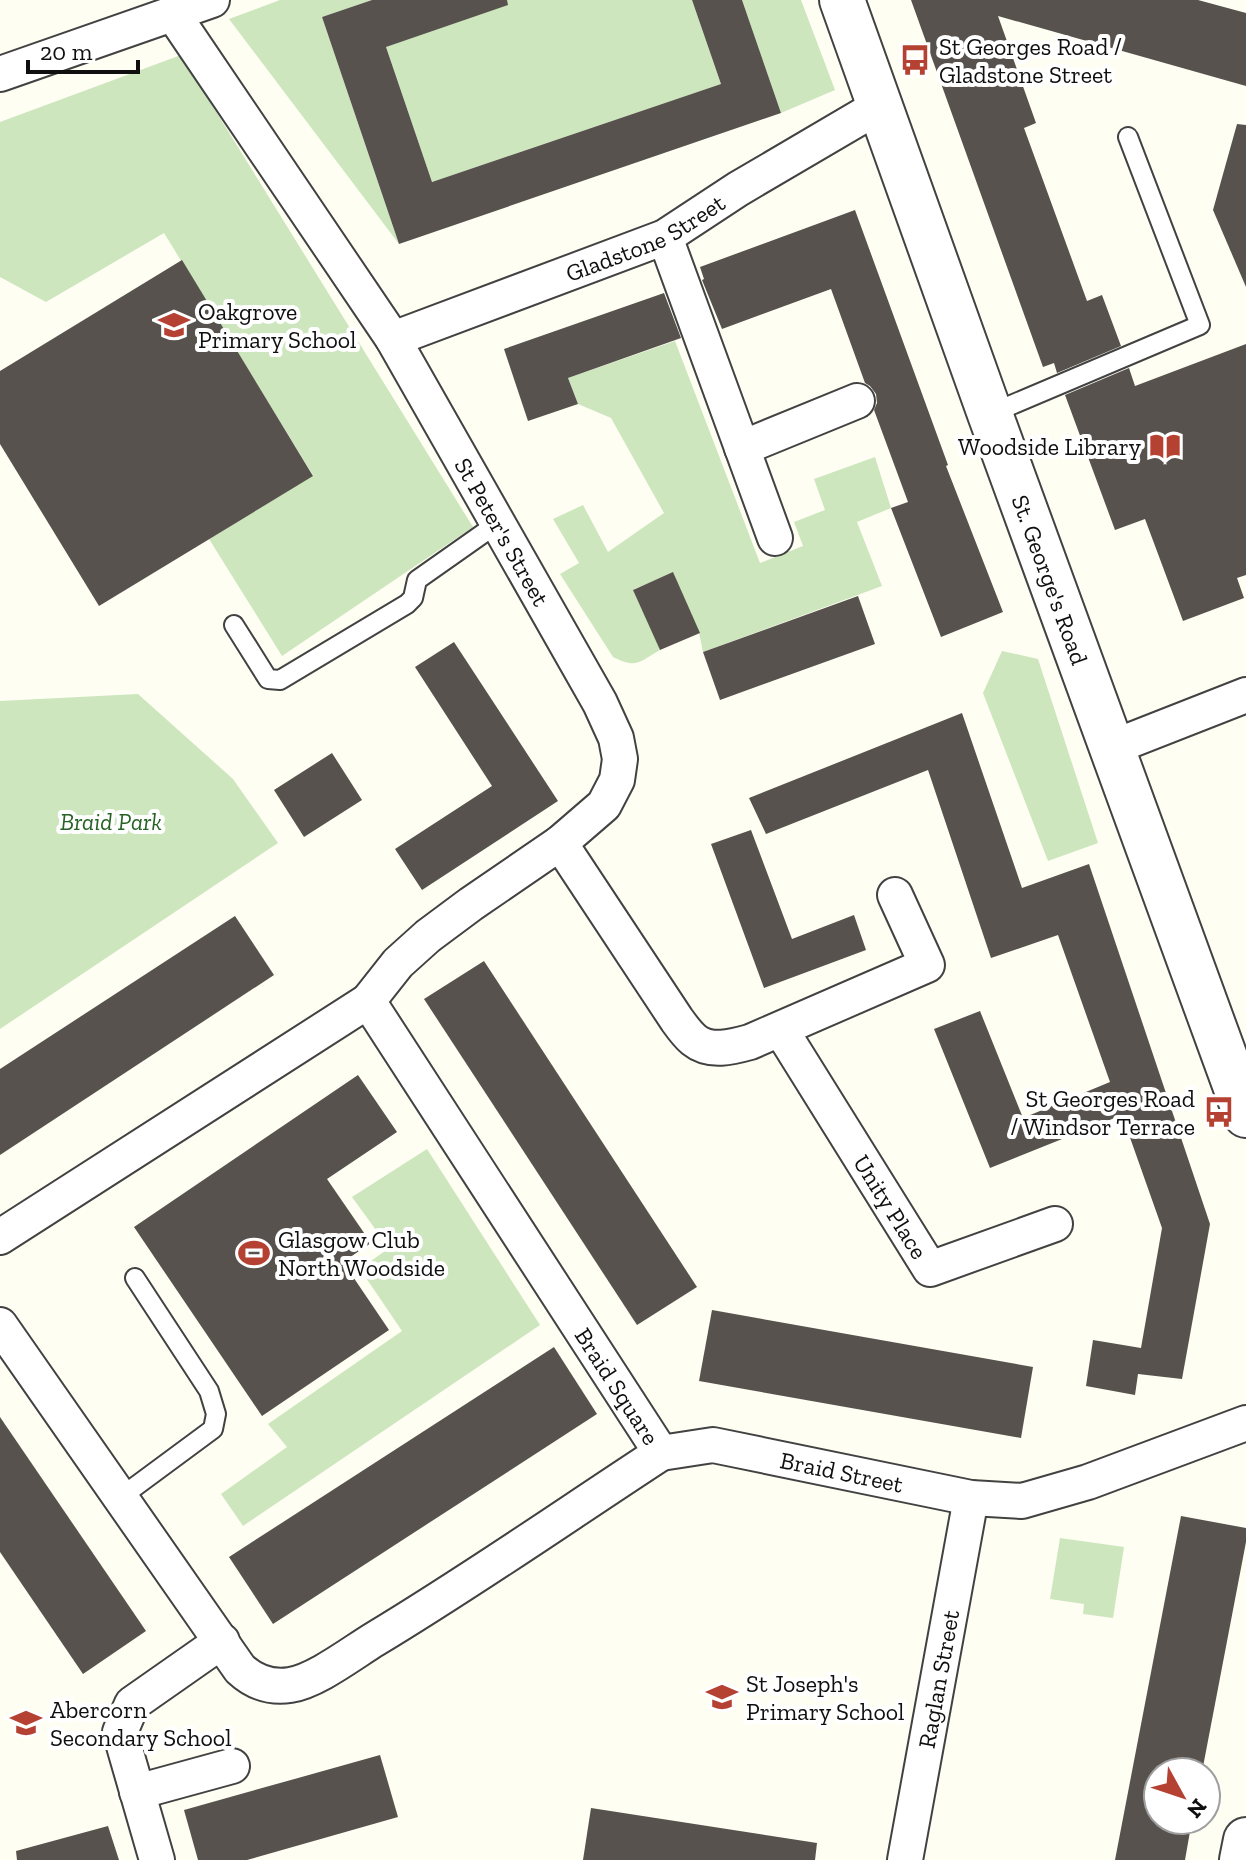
<svg xmlns="http://www.w3.org/2000/svg" width="1246" height="1860" font-family="'Zilla Slab',serif">
<style>
.green{fill:#cde6be}
.building{fill:#57524d}
.lines{fill:none;stroke-linecap:round;stroke-linejoin:round}
.service-casing{stroke:#424242;stroke-width:22}
.minor-casing{stroke:#424242;stroke-width:38}
.tertiary-casing{stroke:#424242;stroke-width:48}
.service{stroke:#fff;stroke-width:18}
.minor{stroke:#fff;stroke-width:34}
.tertiary{stroke:#fff;stroke-width:44}
.labels{text-anchor:middle;dominant-baseline:central;stroke-width:8;stroke-linejoin:round;paint-order:stroke}
.poi-label{font-size:24px;fill:#0f0f0f;stroke:#fff;text-anchor:start}
.street-label{font-size:24px;fill:#0f0f0f;stroke:#fff}
.park-label{font-size:24px;font-style:italic;fill:#276324;stroke:#fff}
</style>
<rect width="100%" height="100%" fill="#fefef3"/>
<g class="green">
<polygon points="280,0 372,0 322,17 399,244 229,19"/>
<polygon points="497,0 692,0 721,84 432,182 386,47"/>
<polygon points="742,0 801,0 835,90 781,113"/>
<polygon points="181,55 473,527 282,656 209,539 313,475 164,233 46,302 0,277 0,122"/>
<path d="M675 341 760 563 803 546 794 522 825 510 814 479 875 457 891 508 857 522 882 586 703 652 699 633 673 573 634 589 660 650C639 662 637 669 613 657L560 574 579 563 553 519 583 505 608 552 664 513 611 418 578 404 568 378Z"/>
<polygon points="1002,651 1038,659 1098,843 1048,861 983,693"/>
<polygon points="138,694 233,779 278,843 0,1029 0,701"/>
<polygon points="427,1149 540,1325 243,1526 221,1494 287,1447 268,1424 402,1331 360,1269 389,1248 352,1197"/>
<polygon points="1060,1538 1124,1547 1113,1618 1083,1614 1084,1604 1050,1599"/>
</g>
<g class="building">
<polygon points="372,0 507,0 508,5 386,47 432,182 721,84 692,0 742,0 781,113 399,244 322,17"/>
<polygon points="911,0 1198,0 1246,13 1246,86 998,16 1036,123 1024,128 1087,301 1102,295 1121,346 1057,373 1054,363 1043,367"/>
<polygon points="1237,124 1246,125 1246,287 1213,210"/>
<polygon points="855,210 948,465 946,466 1003,612 941,637 891,508 908,502 874,410 877,403 876,394 870,386 865,383 831,289 722,329 702,280 704,279 700,267"/>
<polygon points="182,260 313,476 99,606 0,444 0,371"/>
<polygon points="664,293 681,338 568,378 578,404 528,421 504,349"/>
<polygon points="1246,344 1246,575 1237,578 1244,598 1183,621 1145,519 1115,530 1065,395 1129,368 1135,386"/>
<polygon points="673,572 700,633 660,650 633,590"/>
<polygon points="858,596 875,644 720,700 703,652"/>
<polygon points="454,642 558,801 422,890 395,849 492,786 415,667"/>
<polygon points="962,713 1022,888 1089,864 1210,1224 1182,1379 1138,1374 1135,1395 1086,1386 1093,1340 1141,1348 1162,1228 1122,1115 990,1168 934,1029 980,1011 1023,1118 1110,1082 1058,935 991,958 928,770 766,834 749,798"/>
<polygon points="332,753 362,800 304,837 274,790"/>
<polygon points="751,830 792,939 854,915 866,950 764,988 711,844"/>
<polygon points="235,916 274,975 0,1155 0,1069"/>
<polygon points="484,961 697,1287 637,1325 424,999"/>
<polygon points="358,1075 397,1132 327,1179 371,1243 343,1262 389,1330 262,1416 134,1227"/>
<polygon points="712,1310 1033,1367 1021,1438 699,1381"/>
<polygon points="554,1347 597,1414 273,1624 229,1557"/>
<polygon points="0,1417 146,1631 83,1674 0,1552"/>
<polygon points="1181,1516 1246,1528 1246,1542 1202,1772 1158,1772 1158,1820 1192,1820 1185,1860 1115,1860"/>
<polygon points="380,1755 398,1817 247,1860 198,1860 184,1810"/>
<polygon points="591,1808 817,1843 815,1860 583,1860"/>
<polygon points="108,1826 119,1860 17,1860 16,1851"/>
</g>
<g class="lines">
<defs>
<g id="service">
<polyline points="990,414 1200,325 1128,137"/>
<polyline points="234,625 268,679 280,680 407,604 413,598 417,580 498,523"/>
<polyline points="121,1497 213,1429 216,1414 209,1391 135,1278"/>
</g>
<g id="minor">
<path id="s1" d="M173 14 393 339 600 703 616 738 620 759 617 780 604 805 560 843 471 904 428 936 398 963 368 1001"/>
<polyline points="0,74 212,0"/>
<polyline points="665,237 775,538"/>
<path id="s2" d="M393 339 665 237 738 189 881 105"/>
<polyline points="742,448 857,401"/>
<polyline points="1111,748 1246,695"/>
<path d="M560 843 677 1020C682 1027 688 1035 694 1040 710 1053 732 1047 750 1042L927 965 895 895"/>
<path id="s3" d="M781 1030 930 1269 1055 1224"/>
<path id="s4" d="M0 1237 368 1001 661 1453C566 1515 473 1580 375 1639 352 1653 316 1681 290 1685 270 1688 254 1682 240 1669L0 1325"/>
<path id="s5" d="M661 1453 713 1445 971 1498 1022 1501 1088 1482 1246 1423"/>
<polyline points="137,1792 232,1766"/>
<polyline points="157,1860 120,1732 132,1704 222,1641"/>
<path id="s6" d="M905 1860 971 1498"/>
</g>
<g id="tertiary">
<path id="s7" d="M842 0 990 414 1246 1115"/>
<polyline points="1242,1860 1246,1840"/>
</g>
</defs>
<use href="#service" class="service-casing"/>
<use href="#minor" class="minor-casing"/>
<use href="#tertiary" class="tertiary-casing"/>
<use href="#service" class="service"/>
<use href="#minor" class="minor"/>
<use href="#tertiary" class="tertiary"/>
</g>
<defs>
<symbol id="bus-bare" viewBox="-9 -9 18 18"><path d="M-5-6H5V4H4V6H2V4H-2V6H-4V4H-5ZM-3.5-4V0h7V-4ZM-3.5 1.2v1.5H-2V1.2ZM2 1.2v1.5H3.5V1.2Z" fill="#b54132" stroke="#fff" stroke-width="2.5" paint-order="stroke"/></symbol>
<symbol id="school-bare" viewBox="-9 -9 18 18"><path d="M0-5L7-2L0 1L-7-2ZM-4 1L0 2.5L4 1V4Q0 6-4 4Z" fill="#b54132" stroke="#fff" stroke-width="2.5" paint-order="stroke"/></symbol>
<symbol id="library-bare" viewBox="-9 -9 18 18"><path d="M-6-4Q-3-5.5-.7-3.5V5Q-3 3-6 4ZM6-4Q3-5.5 .7-3.5V5Q3 3 6 4Z" fill="#b54132" stroke="#fff" stroke-width="2.5" paint-order="stroke"/></symbol>
<symbol id="stadium-bare" viewBox="-9 -9 18 18"><path d="M0-5a6.5 5 0 1 0 0 10a6.5 5 0 1 0 0-10ZM-3.5-1.8h7v3.6h-7Z" fill="#b54132" stroke="#fff" stroke-width="2.5" paint-order="stroke"/></symbol>
</defs>
<g fill-rule="evenodd">
<use href="#bus-bare" x="893" y="38" width="44" height="44"/>
<use href="#school-bare" x="152" y="303" width="44" height="44"/>
<use href="#library-bare" x="1143" y="424" width="44" height="44"/>
<use href="#bus-bare" x="1197" y="1090" width="44" height="44"/>
<use href="#stadium-bare" x="232" y="1231" width="44" height="44"/>
<use href="#school-bare" x="700" y="1675" width="44" height="44"/>
<use href="#school-bare" x="4" y="1701" width="44" height="44"/>
</g>
<g class="labels">
<g class="poi-label">
<text x="939" y="46">St Georges Road /<tspan x="939" dy="28">Gladstone Street</tspan></text>
<text x="198" y="311">Oakgrove<tspan x="198" dy="28">Primary School</tspan></text>
<text x="1141" y="446" text-anchor="end">Woodside Library</text>
<text x="1195" y="1098" text-anchor="end">St Georges Road<tspan x="1195" dy="28">/ Windsor Terrace</tspan></text>
<text x="278" y="1239">Glasgow Club<tspan x="278" dy="28">North Woodside</tspan></text>
<text x="746" y="1683">St Joseph's<tspan x="746" dy="28">Primary School</tspan></text>
<text x="50" y="1709">Abercorn<tspan x="50" dy="28">Secondary School</tspan></text>
</g>
<g class="street-label">
<text stroke="none"><textPath href="#s2" startOffset="272">Gladstone Street</textPath></text>
<text stroke="none"><textPath href="#s1" startOffset="614">St Peter's Street</textPath></text>
<text stroke="none"><textPath href="#s7" startOffset="616">St. George's Road</textPath></text>
<text stroke="none"><textPath href="#s3" startOffset="208">Unity Place</textPath></text>
<text stroke="none"><textPath href="#s4" startOffset="896">Braid Square</textPath></text>
<text stroke="none"><textPath href="#s5" startOffset="184">Braid Street</textPath></text>
<text stroke="none"><textPath href="#s6" startOffset="184">Raglan Street</textPath></text>
</g>
<g class="park-label">
<text x="111" y="821">Braid Park</text>
</g>
</g>
<g transform="translate(1182 1796) rotate(130)"><circle r="38" fill="#ffffff" stroke="#9f9f9f" stroke-width="2"/>
<path d="M0-6L14 30L0 20L-14 30Z" fill="#b54132"/>
<text y="-12" font-size="22" font-weight="bold" text-anchor="middle" fill="#0f0f0f">N</text>
</g>
<path d="M28 60v12h110v-12" fill="none" stroke="#0f0f0f" stroke-width="4"/>
<text x="40" y="60" font-size="24" fill="#0f0f0f" stroke="#ffffff" stroke-width="6" paint-order="stroke">20 m</text>
</svg>
